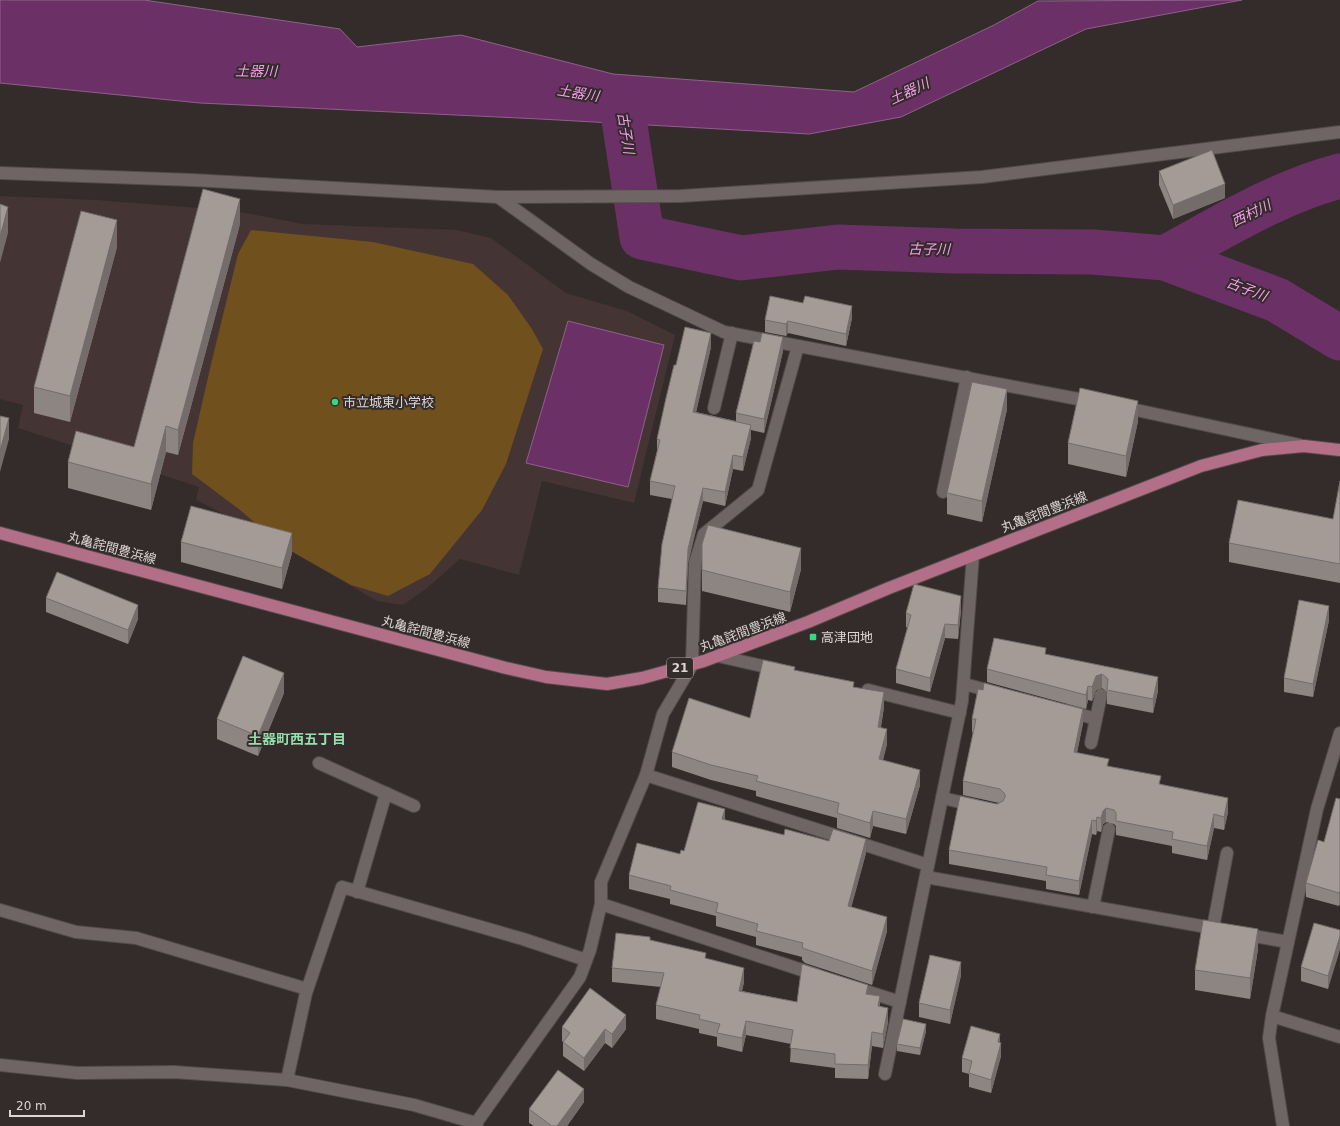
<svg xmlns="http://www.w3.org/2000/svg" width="1340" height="1126" font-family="'DejaVu Sans','Noto Sans JP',sans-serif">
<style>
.built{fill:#443433}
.green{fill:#70501d}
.water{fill:#6b3167;stroke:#8d6288}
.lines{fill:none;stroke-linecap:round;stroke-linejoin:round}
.river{stroke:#6b3167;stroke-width:45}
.minor-casing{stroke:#514a49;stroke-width:14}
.major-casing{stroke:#514a49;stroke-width:14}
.minor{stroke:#6f6564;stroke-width:12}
.major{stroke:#b26f87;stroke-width:12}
.wall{fill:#8d8582}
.shaded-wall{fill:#736c6a}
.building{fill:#a49b97;stroke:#736c6a}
.poi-dot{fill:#33d881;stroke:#342b2b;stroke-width:1.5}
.labels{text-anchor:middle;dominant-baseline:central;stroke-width:4;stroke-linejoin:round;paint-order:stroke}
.shield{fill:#342b2b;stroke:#a9a3a2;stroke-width:1}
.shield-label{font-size:12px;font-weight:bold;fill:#dbd6d5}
.poi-label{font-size:13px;fill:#dbd6d5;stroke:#342b2b;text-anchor:start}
.street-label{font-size:13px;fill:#dbd6d5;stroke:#342b2b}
.water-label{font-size:14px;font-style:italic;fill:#f59fec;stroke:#342b2b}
.neighbourhood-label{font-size:14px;font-weight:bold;fill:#95dead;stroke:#342b2b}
</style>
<rect width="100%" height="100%" fill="#342b2b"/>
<polygon class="built" points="0,196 98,200 236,211 303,224 457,230 491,238 566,293 627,311 675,335 634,503 542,481 519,575 460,559 426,589 403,605 377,601 251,528 196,500 199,487 18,428 23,405 0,399"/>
<polygon class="green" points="251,230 373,242 473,264 508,295 532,329 543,349 506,464 482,510 430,574 388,596 351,585 282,546 240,510 192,474 193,443 212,360 238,254"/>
<g class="water">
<polygon points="0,0 144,0 340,29 357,47 461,35 613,74 854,92 994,25 1038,1 1242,0 1086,29 901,117 809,134 540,119 200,103 0,83"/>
<polygon points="568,321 664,345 628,487 526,463"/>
</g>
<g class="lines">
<g class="river">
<polyline points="621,100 642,237 741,258 838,247 955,251 1093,252 1165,258 1277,300 1340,338"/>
<path d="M1165 258C1221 228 1278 192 1340 176"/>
</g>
<defs>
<g id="minor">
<polyline points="0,173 192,180 498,197 681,196 982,177 1340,132"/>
<polyline points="498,197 591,264 629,287 724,332 1094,402"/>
<polyline points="1122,407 1300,445"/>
<polyline points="714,408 732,333"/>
<polyline points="943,492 967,377"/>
<polyline points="718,656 776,669"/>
<polyline points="964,684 998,693"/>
<polyline points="868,690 960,713"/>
<polyline points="1068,711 1096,719"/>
<polyline points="1091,743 1101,695"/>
<polyline points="319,763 414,806"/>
<polyline points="646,775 928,865"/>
<polyline points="942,798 974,805"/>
<polyline points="926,877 1218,929"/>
<polyline points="357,892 386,793"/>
<polyline points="601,904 817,975"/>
<polyline points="1093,907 1109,829"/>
<polyline points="0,910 76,932 136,938 307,989"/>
<polyline points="1213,928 1227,853"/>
<polyline points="1242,934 1288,942"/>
<polyline points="853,987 900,1002"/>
<polyline points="1272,1016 1340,1037"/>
<polyline points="0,1065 77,1073 174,1072 287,1080 414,1105 476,1123 477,1126"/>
<polyline points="885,1074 962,701 973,555"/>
<polyline points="287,1080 306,993 342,887 523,939 586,960"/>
<polyline points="474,1126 580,977 590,950 601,904 601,882 646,775 663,714 692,665 695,563 704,534 758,490 798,346"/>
<polyline points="1283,1126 1269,1038 1272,1016 1317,809 1340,733"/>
</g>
<polyline id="major" points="0,533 506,668 546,677 607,684 642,678 704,661 808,622 889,588 1201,466 1262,450 1304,446 1340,450"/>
</defs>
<use href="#minor" class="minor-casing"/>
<use href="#major" class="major-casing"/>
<use href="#minor" class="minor"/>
<use href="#major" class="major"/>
</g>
<g class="wall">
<polygon points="1159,171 1225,198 1173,219 1159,185"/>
<polygon points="240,224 178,455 166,452 151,510 68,488 68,462 134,447"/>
<polygon points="117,247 70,422 34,413 34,387"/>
<polygon points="852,318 846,346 788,333 786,336 765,332 765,320"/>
<polygon points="711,347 696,412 736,421 736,413 783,351 764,433 751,430 751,438 743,471 733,469 725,506 703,501 688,563 686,605 658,602 658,588 672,499 650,495 650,481 657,451 657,439 676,365"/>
<polygon points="1007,409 982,522 947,514 947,493"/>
<polygon points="1138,421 1126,477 1068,464 1068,443"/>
<polygon points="1340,481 1340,583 1229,562 1229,543 1333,519"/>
<polygon points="181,542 292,553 282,589 181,562"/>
<polygon points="801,569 790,612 702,591 702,570"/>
<polygon points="46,598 138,619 128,644 46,612"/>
<polygon points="961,610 958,639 945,638 930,692 896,683 896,669 908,628 906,627 906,613"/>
<polygon points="1329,620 1313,697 1284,692 1284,678"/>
<polygon points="1046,654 1158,691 1153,713 1107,704 1107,692 1102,688 1096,690 1092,701 1088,700 1086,709 987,682 987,669"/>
<polygon points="795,671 854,687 884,707 881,727 887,744 883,760 920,785 906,834 873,826 870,838 837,828 837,818 756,796 756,791 711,780 672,767 672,752 750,718"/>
<polygon points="284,693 258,756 217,739 217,719"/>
<polygon points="972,719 1083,723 1077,753 1109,766 1161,784 1228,812 1224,830 1214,828 1207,860 1172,853 1172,846 1116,835 1116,826 1114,824 1106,822 1103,824 1101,832 1097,831 1096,835 1092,834 1079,895 1046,889 1046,881 949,864 949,850 999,803 963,795 963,781 973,733 972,732"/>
<polygon points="1340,799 1339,906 1306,897 1306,883 1324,842"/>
<polygon points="725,820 784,835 866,853 851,907 887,931 872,985 805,963 802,960 802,957 756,945 756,937 716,926 716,916 670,904 670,899 629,889 629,875 680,854"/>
<polygon points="1340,930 1328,989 1301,981 1301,967"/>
<polygon points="650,940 706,959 744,982 742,991 797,1002 868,994 880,1007 888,1022 883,1048 872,1046 868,1079 835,1078 835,1068 790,1062 791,1044 746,1035 742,1052 717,1046 717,1037 699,1033 699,1029 656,1019 656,1005 661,987 612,982 612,968"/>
<polygon points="1258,949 1250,999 1195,990 1195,970"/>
<polygon points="961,975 950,1024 919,1017 919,1003"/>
<polygon points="562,1027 626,1029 612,1048 605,1043 584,1071 563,1056 563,1042 562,1041"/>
<polygon points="926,1031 920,1055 897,1051 897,1044"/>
<polygon points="1000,1042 1001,1056 991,1093 969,1087 969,1074 962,1072 962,1058"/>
<polygon points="584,1102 567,1126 534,1126 529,1123 529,1109"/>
</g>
<g class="shaded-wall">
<polygon points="1225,184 1225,198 1173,219 1173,205"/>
<polygon points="240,199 240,224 178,455 178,430"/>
<polygon points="8,207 8,233 0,263 0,237"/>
<polygon points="117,220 117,247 70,422 70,396"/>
<polygon points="852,306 852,318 846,346 846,334"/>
<polygon points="788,321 788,333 786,336 786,324"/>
<polygon points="711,333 711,347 693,426 693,412"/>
<polygon points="783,337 783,351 764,433 764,419"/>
<polygon points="1007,389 1007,409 982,522 982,501"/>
<polygon points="1138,401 1138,421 1126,477 1126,456"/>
<polygon points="9,418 9,439 0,472 0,451"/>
<polygon points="751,425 751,438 743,471 743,457"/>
<polygon points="166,426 166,452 151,510 151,484"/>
<polygon points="733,455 733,469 725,506 725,492"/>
<polygon points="703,488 703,501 688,563 686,605 688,549"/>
<polygon points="292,533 292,553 282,589 282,568"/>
<polygon points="801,548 801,569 790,612 790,592"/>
<polygon points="961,596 961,610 958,639 958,625"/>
<polygon points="138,605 138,619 128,644 128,630"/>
<polygon points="1329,606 1329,620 1313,697 1313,684"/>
<polygon points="945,624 945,638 930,692 930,678"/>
<polygon points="284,673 284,693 258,756 258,736"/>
<polygon points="1102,674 1102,688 1096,690 1092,701 1092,687 1096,676"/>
<polygon points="1158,677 1158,691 1153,713 1153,699"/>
<polygon points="1088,686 1088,700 1086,709 1086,695"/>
<polygon points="884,692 884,707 878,742 878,727"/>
<polygon points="1083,709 1083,723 1074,766 1074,752"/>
<polygon points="887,729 887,744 879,774 879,759"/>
<polygon points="920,770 920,785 906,834 906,819"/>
<polygon points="1228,798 1228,812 1224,830 1224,817"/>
<polygon points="1106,808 1106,822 1103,824 1101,832 1101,818 1103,811"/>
<polygon points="725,809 725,823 722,819"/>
<polygon points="873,811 873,826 870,838 870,823"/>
<polygon points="1214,814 1214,828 1207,860 1207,846"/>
<polygon points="1097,817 1097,831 1096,835 1096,821"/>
<polygon points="1092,820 1092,834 1079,895 1079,881"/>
<polygon points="866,839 866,853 848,920 848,906"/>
<polygon points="1340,891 1340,904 1339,906 1339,893"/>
<polygon points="887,917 887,931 872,985 872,971"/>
<polygon points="1258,929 1258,949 1250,999 1250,978"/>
<polygon points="1340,936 1340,950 1328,989 1328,976"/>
<polygon points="961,962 961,975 950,1024 950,1010"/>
<polygon points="744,968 744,982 739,1004 739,991"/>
<polygon points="868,985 868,999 866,994"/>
<polygon points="880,996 880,1010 878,1006"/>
<polygon points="888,1008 888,1022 883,1048 883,1034"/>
<polygon points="626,1015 626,1029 612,1048 612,1034"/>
<polygon points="746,1021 746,1035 742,1052 742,1038"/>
<polygon points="926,1024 926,1031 920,1055 920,1048"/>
<polygon points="605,1029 605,1043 584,1071 584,1058"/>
<polygon points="872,1032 872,1046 868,1079 868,1065"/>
<polygon points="1000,1034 1000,1048 998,1042"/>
<polygon points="1001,1043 1001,1056 991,1093 991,1080"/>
<polygon points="584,1089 584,1102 567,1126 557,1126"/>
</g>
<g class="building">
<polygon points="1212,150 1225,184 1173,205 1159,171"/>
<polygon points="203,189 240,199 178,430 166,426 151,484 68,462 76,431 134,447"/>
<polygon points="0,204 8,207 0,237"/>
<polygon points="81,211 117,220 70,396 34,387"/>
<polygon points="770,296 803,303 805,296 852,306 846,334 788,321 786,324 765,320"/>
<polygon points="685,327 711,333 693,412 751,425 743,457 733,455 725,492 703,488 688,549 686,591 658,588 662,544 675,486 650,481 660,440 657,439 666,398 674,365 676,365"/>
<polygon points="762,333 783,337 764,419 736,413 754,341 760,342"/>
<polygon points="972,382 1007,389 982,501 947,493"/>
<polygon points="1080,388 1138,401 1126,456 1068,443"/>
<polygon points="0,416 9,418 0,451"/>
<polygon points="1340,481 1340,564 1229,543 1238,500 1333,519"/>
<polygon points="191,506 292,533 282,568 181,542"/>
<polygon points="708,525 801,548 790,592 702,570 702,544"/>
<polygon points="57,572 138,605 128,630 46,598"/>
<polygon points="914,584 961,596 958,625 945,624 930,678 896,669 911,615 906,613"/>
<polygon points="1299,600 1329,606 1313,684 1284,678"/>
<polygon points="994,638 1046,648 1045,654 1158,677 1153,699 1107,690 1108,679 1102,674 1096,676 1092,687 1088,686 1086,695 987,669"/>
<polygon points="243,656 284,673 258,736 217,719"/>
<polygon points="763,660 795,667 794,670 854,682 853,687 884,692 878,727 887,729 879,759 920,770 906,819 873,811 870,823 837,813 839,803 756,781 758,776 711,765 672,752 689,698 750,718"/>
<polygon points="984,683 1083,709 1074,752 1109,759 1107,766 1161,776 1159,784 1228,798 1224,817 1214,814 1207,846 1172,839 1173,832 1116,821 1116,813 1114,810 1106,808 1103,811 1101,818 1097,817 1096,821 1092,820 1079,881 1046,875 1047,867 949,850 960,796 997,804 1003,801 1005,797 1005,794 1000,789 963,781 976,719 972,719 978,689 983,690"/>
<polygon points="1336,798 1340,799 1340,891 1339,893 1306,883 1318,840 1324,842"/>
<polygon points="698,802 725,809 722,819 784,835 785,829 829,841 833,829 866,839 848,906 887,917 872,971 805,949 802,947 803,943 756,931 758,924 716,912 718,903 670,890 671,886 629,875 637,843 680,854 681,850 684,851"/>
<polygon points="1203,920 1258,929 1250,978 1195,970"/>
<polygon points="1314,923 1340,930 1340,936 1328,976 1301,967"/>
<polygon points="616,933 650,937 650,940 706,953 705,958 744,968 739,991 797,1002 802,964 868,985 866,994 880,996 878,1006 888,1008 883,1034 872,1032 868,1065 835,1064 835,1054 790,1048 793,1030 746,1021 742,1038 717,1033 720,1024 699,1019 700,1015 656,1005 664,973 612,968"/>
<polygon points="930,955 961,962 950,1010 919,1003"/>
<polygon points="590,988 626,1015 612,1034 605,1029 584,1058 563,1042 570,1033 562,1027"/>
<polygon points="903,1019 926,1024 920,1048 897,1044"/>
<polygon points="971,1026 1000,1034 998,1042 1001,1043 991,1080 969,1073 972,1061 962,1058"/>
<polygon points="558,1070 584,1089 557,1126 552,1126 529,1109"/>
</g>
<g class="poi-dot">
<circle cx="335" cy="402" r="4"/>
<rect x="809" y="633" width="8" height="8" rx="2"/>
</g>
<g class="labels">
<rect class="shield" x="667" y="658" width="26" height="20" rx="3"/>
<g class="shield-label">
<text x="680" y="668">21</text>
</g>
<g class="poi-label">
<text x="343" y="402">市立城東小学校</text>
<text x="821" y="637">高津団地</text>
</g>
<g class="street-label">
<text transform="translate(1044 512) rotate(-21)">丸亀詫間豊浜線</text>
<text transform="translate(112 548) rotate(15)">丸亀詫間豊浜線</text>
<text transform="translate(426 632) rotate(15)">丸亀詫間豊浜線</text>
<text transform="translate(743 632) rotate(-20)">丸亀詫間豊浜線</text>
</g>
<g class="water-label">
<text transform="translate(256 71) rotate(1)">土器川</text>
<text transform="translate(909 91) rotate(-25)">土器川</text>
<text transform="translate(578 93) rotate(9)">土器川</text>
<text transform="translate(626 133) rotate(81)">古子川</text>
<text transform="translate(1251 213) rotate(-26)">西村川</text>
<text transform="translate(929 249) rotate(1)">古子川</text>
<text transform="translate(1247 289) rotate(21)">古子川</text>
</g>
<g class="neighbourhood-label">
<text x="297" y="739">土器町西五丁目</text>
</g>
</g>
<path d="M10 1110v6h74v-6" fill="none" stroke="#dbd6d5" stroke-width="2"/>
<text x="16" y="1110" font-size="12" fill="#dbd6d5" stroke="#342b2b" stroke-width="3" paint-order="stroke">20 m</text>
</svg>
